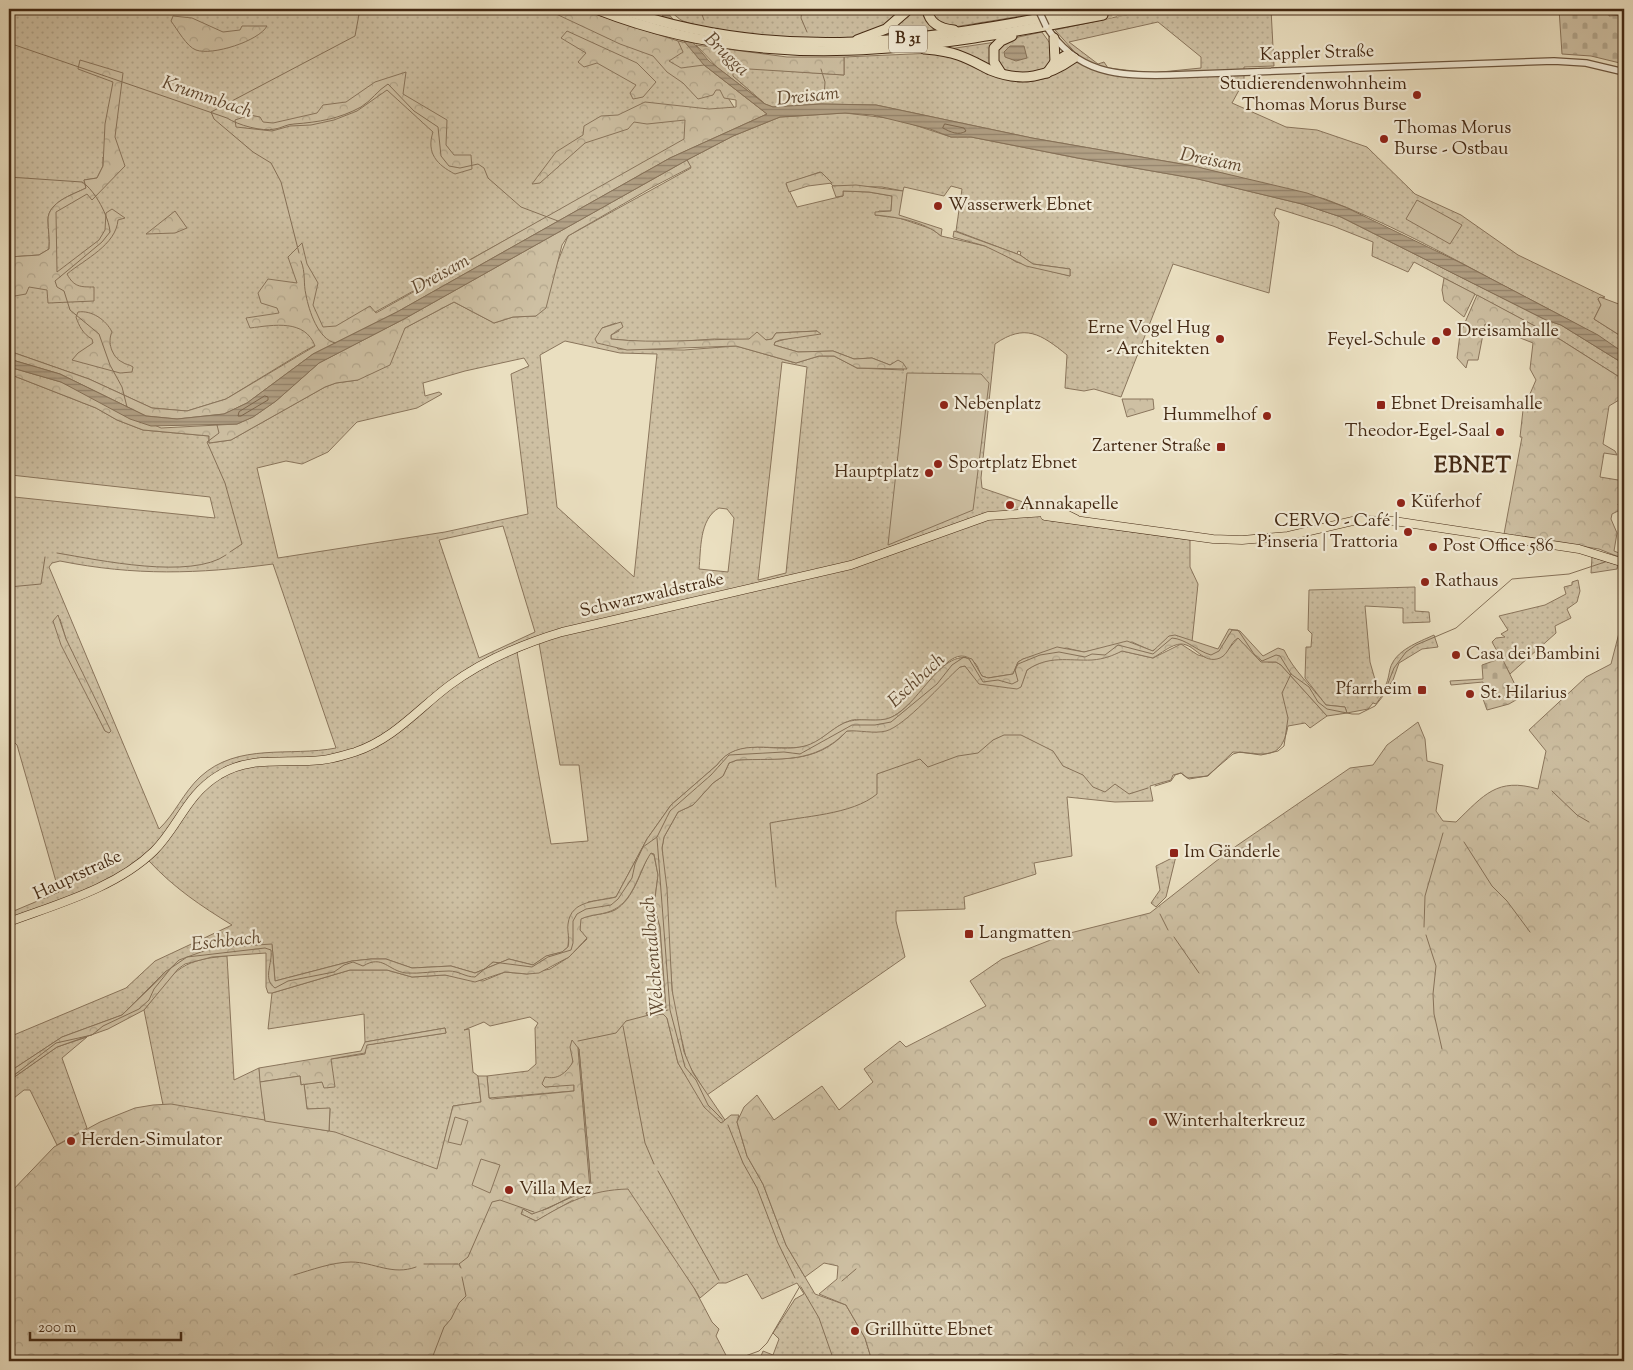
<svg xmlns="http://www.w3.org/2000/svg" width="1633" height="1370" font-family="'Sorts Mill Goudy',serif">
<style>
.grass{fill:url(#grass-dots);stroke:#8a755c;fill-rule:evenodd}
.forest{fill:url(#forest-crowns);stroke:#8a755c}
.cemetery{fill:url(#cemetery-stones);stroke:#8a755c}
.garden{fill:#cec0a3;stroke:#8a755c}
.water{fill:url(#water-rules);stroke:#867158}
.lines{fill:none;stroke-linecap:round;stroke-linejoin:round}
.shore{stroke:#7c664d;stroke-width:1}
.stream{stroke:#867158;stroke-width:1}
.highway-tunnel{stroke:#c9bb9e;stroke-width:9;stroke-dasharray:9 4.5;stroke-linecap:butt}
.minor-casing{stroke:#6e573f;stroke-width:8}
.major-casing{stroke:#452a14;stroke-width:9}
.highway-casing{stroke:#452a14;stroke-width:11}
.minor{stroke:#f1ead6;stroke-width:5.5}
.major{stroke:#eadfc0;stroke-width:8}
.highway{stroke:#eadfc0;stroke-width:9}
.minor-bridge-casing{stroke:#6e573f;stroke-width:8;stroke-linecap:butt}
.minor-bridge{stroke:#f1ead6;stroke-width:5.5}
.poi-dot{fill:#8f2418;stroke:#f1ead6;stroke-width:2}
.labels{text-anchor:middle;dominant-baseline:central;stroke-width:4.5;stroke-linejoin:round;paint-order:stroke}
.shield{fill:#f1ead6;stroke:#79644e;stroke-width:1}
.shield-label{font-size:16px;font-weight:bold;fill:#452a14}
.street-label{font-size:18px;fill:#452a14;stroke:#f1ead6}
.poi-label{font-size:18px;fill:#452a14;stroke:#f1ead6;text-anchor:start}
.water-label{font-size:19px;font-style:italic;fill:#604830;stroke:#f1ead6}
.district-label{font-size:22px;font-weight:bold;letter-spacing:1px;fill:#452a14;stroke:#f1ead6}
</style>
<defs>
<pattern id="grass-dots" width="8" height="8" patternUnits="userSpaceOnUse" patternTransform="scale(1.25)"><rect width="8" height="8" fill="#cec0a3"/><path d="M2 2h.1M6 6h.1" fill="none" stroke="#b2a58b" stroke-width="1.8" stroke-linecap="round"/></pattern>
<pattern id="forest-crowns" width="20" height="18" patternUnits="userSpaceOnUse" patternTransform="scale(1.25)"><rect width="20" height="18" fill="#cec0a3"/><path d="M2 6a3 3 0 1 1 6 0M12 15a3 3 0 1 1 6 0" fill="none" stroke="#b2a58b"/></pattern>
<pattern id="cemetery-stones" width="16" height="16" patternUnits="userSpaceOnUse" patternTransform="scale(1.25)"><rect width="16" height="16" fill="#cec0a3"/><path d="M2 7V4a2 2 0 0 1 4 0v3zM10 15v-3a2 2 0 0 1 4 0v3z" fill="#b2a58b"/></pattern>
<pattern id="water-rules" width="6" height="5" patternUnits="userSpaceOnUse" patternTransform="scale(1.25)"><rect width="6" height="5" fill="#b2a186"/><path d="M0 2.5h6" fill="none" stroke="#93836c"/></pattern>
</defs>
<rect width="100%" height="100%" fill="#eadfc0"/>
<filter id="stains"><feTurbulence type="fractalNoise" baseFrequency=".004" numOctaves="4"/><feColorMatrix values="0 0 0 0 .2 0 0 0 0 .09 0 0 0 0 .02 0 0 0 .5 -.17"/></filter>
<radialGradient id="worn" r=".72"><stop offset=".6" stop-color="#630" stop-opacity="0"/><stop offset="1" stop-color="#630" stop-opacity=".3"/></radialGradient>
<g class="grass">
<path d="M9 9H569L674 43 678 41 688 43 717 80 737 112 303 352 226 399 187 411 152 408 89 379 9 351V280L51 278 54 212 109 176 103 157V166L97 178 84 180 86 188C72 195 48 202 48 220 48 230 50 239 49 249L39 255 9 257Z"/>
<path d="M668 9H906C894 21 875 33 857 37 823 46 715 33 683 21 678 19 672 12 668 9Z"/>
<polygon points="912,9 923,9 934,30 881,36"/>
<polygon points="930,9 1031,9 1034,14 954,27 937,21"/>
<path d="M1138 9H1271L1274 66 1244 67V81L1232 103 1286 127 1317 130 1367 147 1415 194 1461 215 1518 255 1605 297 1598 299 1601 305 1594 319 1624 338V353C1584 326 1540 305 1497 282 1441 252 1384 221 1325 199L1193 166 1032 138 876 105 821 104 773 107 765 104 732 76 733 67 844 75V57L934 53 954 56 1004 79 1027 82 1048 78 1079 57 1055 30 1139 12ZM1158 22 1201 57V68L1151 73 1108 68 1104 62 1098 64 1069 42Z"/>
<path d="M1042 32C1045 37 1051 43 1052 49 1058 79 1019 75 1001 69L995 59 996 51 1009 39Z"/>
<polygon points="996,42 991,67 949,49"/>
<path d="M845 113 896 119 951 137H971L1077 158 1198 179 1302 204 1341 217 1546 320 1561 325 1624 364V380L1561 340 1414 262 1408 272 1372 256 1373 242 1333 226 1276 208 1274 215 1279 222 1269 293 1173 264 1121 397 1094 389 1084 391 1065 388 1067 355C1041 334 1025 323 995 344L981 478 982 488 1026 503 1049 508 1046 520 1190 540V567L1198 584 1192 642C1162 628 1173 641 1152 651L1132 642 1084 652 1066 648 1023 659 1018 662 1013 674 988 678 982 676C979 672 978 666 975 663 956 642 938 674 927 685 917 696 903 712 890 718 878 723 864 718 852 720 833 725 821 744 802 747 773 751 736 738 717 765L671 805 647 839 616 897 588 902 569 931 568 947 562 952 547 956 533 965 509 959 475 973 451 966 412 968 386 959H371L352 961 275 981 272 945 212 948 166 971 122 1015 62 1037 9 1072V1037L126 988 155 961 232 925C201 906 174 888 149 861 107 890 56 907 9 926V913L59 892 17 745 9 737V374L96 408 117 420 143 430 209 436V443L231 440 325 387 336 383 358 380 405 328 454 302 494 323 513 317 536 316 568 236 691 168 687 160 733 136 780 117ZM820 172 833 186 882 187 903 191 904 187 944 196 951 186 962 189 956 231 1017 254 1018 251 1021 252 1020 255 1033 264 1070 269V276L1016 262 1004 254 985 246 941 236 932 229 899 218 875 215 879 211H891L892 196 869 192 843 191V196L797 207 786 184ZM616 323 619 331 611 335V339L656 343 714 339 766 340 772 339 776 333 817 331 775 342 774 345 798 352 833 351 854 359 872 358 890 365 893 363 904 370 857 368 834 356H819L796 363 736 346 684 350 618 349 602 328ZM565 341 620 353 657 354 634 577 557 507 540 355ZM524 358 529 366 511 374 528 514 445 532 278 558 257 468 286 461 302 464 328 452 357 422 417 408 442 394 439 392 425 396 423 383 465 371ZM782 362 807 367 786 573 758 580ZM11 475 210 497 215 518 14 497ZM719 508 727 509 734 518 728 572 699 569C701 550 699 519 719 508ZM503 526 535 632 479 658 439 540ZM60 561C135 576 198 574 273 564L336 748C290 757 238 742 200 777 183 793 175 814 159 829L49 567 52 563ZM60 619 66 639 109 732 105 731 53 621ZM539 643 560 765H579L588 841 551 844 517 652Z"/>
<polygon points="1592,557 1618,565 1617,569 1591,573"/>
<polygon points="1578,580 1580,591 1577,602 1567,609 1571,618 1555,626 1556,633 1510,674 1492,642 1496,638 1505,637 1501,634 1508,630 1499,616 1545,605 1566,594 1564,587 1572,585 1572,582"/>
<path d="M1415 587V611L1429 612 1430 622 1403 623V608L1365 606 1370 662 1378 690 1382 691C1388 683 1388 678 1390 669 1395 650 1419 642 1434 635L1438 647 1422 649 1399 663 1393 680 1376 704 1373 703 1368 709 1347 713 1345 707 1326 705 1305 678 1306 647H1311L1312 634 1308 630 1309 590Z"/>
<path d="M1238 638 1268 662H1276L1281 665 1327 716 1310 728 1305 723 1288 726C1281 763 1264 753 1233 752L1208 776 1187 778 1181 773 1173 775 1171 780 1150 786 1153 801 1115 802 1067 797 1072 856 1034 863 1036 874 964 897 965 909 896 911V921L905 957 707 1095 687 1062 673 1002 662 848 664 837 678 812 693 805 713 783 723 776 729 763 737 760C780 757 815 766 847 731L860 730 877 732 960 667 965 666 973 676 1022 683 1027 670C1057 649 1091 665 1122 651L1153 658 1181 644 1198 655 1213 659 1226 652Z"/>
<path d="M650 853 654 855 658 875 654 906 660 927 666 1008 646 1013 648 1016 663 1014 667 1018 678 1063 705 1107 721 1123 731 1115H739L737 1122 747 1156 763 1184 786 1245 815 1294 846 1305 865 1338 872 1361H759L763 1351 773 1355 779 1339 773 1333 795 1299 804 1294 797 1283 762 1299 747 1274 726 1283H718L700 1298 694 1288 573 1200 536 1221 521 1214 523 1209 532 1214 538 1211 591 1186 579 1049 573 1057C574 1073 554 1079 542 1084L545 1087 574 1084V1091L489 1098 487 1076 528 1071 536 1064 535 1028 538 1023 530 1017 490 1026 484 1022 464 1030 469 1029 473 1072 478 1076 481 1102 453 1106 437 1170 329 1131 330 1109H307L304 1084 322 1082 331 1059 365 1054 366 1045 446 1033 445 1028 365 1042 364 1014 268 1029 272 993 350 970H387L412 977 445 975 483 981 505 972 527 974 550 969 569 957 587 939 580 930V919C591 914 605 915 615 910 634 899 640 871 650 853Z"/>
<polygon points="1176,856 1166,897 1156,907 1151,903 1160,890 1156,866"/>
<path d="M227 956 234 1080 259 1068 265 1121 163 1105 144 1010C174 973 176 960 227 956Z"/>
<polygon points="87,1037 62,1058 87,1128 57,1145 30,1090 24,1090 9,1102 9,1084 13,1078 57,1047"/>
</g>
<g class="forest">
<path d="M536 9H579L678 41 683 52 669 61 681 68 704 65 767 114 670 158 397 312 313 354 247 403 224 414 177 419 146 416 60 374 9 359V351L89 379 152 408 187 411 226 399 315 346C305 319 274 325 250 328L246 318 279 313 277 308 261 303 258 293 268 279 297 283 288 257 302 243 307 264 318 283 313 305 323 327 336 326 370 306 376 313 684 139 685 120 647 124 634 122 628 129 585 143 540 183 532 184 556 152 583 135 584 126 601 116 618 115 645 102 709 109 736 107V100L724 98 720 90H716L713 95 698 99 683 83 667 72 653 56 620 44 554 13Z"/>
<path d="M173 16 192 18 223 32 240 30 242 26H267C259 41 212 56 196 50 187 47 177 29 171 21Z"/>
<polygon points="567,31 637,63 656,82 643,97 633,99 630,93 636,85 597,63 584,67 578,62 586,53 561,38"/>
<polygon points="696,45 787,57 844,57 844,75 733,68 733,76 765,104 719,69"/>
<path d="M80 60 123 73 115 137 125 166 92 200 87 194 56 212 57 272 99 240 105 230 106 213 112 209 125 218 118 220C116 245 85 259 67 274 74 287 80 287 94 287V301L48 303 47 290 29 287 26 294 9 297V257L39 255 49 249C50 239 48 230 48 220 48 202 72 195 86 188L84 180 97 178 103 166 105 124 113 82 78 69Z"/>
<path d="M406 72 403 94 447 120 446 145 454 155H471L472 169 455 174C437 165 426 153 433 132L387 90 357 111 334 120 311 125 290 126 272 131 236 127 235 120 250 115 260 117 263 122 273 123 317 113 323 105 346 102 375 82Z"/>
<polygon points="687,160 691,167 651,188 568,236 562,245 546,308 536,316 513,317 494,323 454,302 405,328 390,365 358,380 336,383 325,387 231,440 209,443 209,436 143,430 117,420 96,408 9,374 9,367 61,382 161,428 237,424 253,417 276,401 319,363 404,319"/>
<polygon points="821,172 832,183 808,186 789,192 786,183"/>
<path d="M856 185 903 191 899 215 942 229 941 236C924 221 896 217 875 215V212L891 211 892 196 869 192 843 191V196L836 197 832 186Z"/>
<polygon points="175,211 187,228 175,233 146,234"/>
<polygon points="954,231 1020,255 1033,264 1070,269 1070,276 1026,266 985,246 953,237"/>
<polygon points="1444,278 1475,294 1464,317 1444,301 1442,290"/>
<polygon points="1477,295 1561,340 1624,380 1624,402 1619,400 1609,406 1603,444 1615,451 1617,455 1604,453 1600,477 1624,481 1624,503 1618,504 1620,510 1612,514 1611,519 1617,533 1614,551 1619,553 1619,544 1622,545 1624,559 1599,549 1504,534 1522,437 1520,437 1523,410 1536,380 1530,369 1533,343 1485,324 1478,360 1468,360 1466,368 1457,358 1460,334"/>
<path d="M78 312C92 310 106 320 112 332 107 342 112 357 122 362 126 365 129 364 133 367L132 372 120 373 72 360 78 353 93 343 92 339C83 334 79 326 76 317Z"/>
<path d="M621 322 623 327 611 335V339C657 344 703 339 749 339L757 332 766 340 772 339 776 333 817 331 821 334 780 340 775 342 774 345 798 352 833 351 854 359 872 358 890 365 898 360 903 363 907 369 857 368 834 356H819L796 363 736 346 627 350 597 343 595 339 602 328Z"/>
<polygon points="1122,399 1153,399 1154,409 1127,417"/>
<polygon points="58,615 66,639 111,731 109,733 105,731 61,645 53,621"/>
<path d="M1624 627V1361H872L865 1338 846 1305 819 1294 837 1279 838 1266 824 1263 805 1277 786 1245 763 1184 747 1156 737 1122 744 1107 757 1095 774 1120 822 1086 839 1110 873 1082 864 1069 900 1041 906 1047 986 1006 970 981 1002 959 1066 934 1150 913 1229 851 1350 768 1373 765 1387 745 1418 722 1425 739 1427 761 1443 765 1436 811 1443 821 1456 822C1484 795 1497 777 1538 789L1546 751 1529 730 1586 677 1611 664 1619 633Z"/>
<path d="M1229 629 1240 631 1263 656 1278 648 1284 650C1294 671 1312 687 1326 705L1345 707 1347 713 1327 716 1281 665 1276 662H1261L1238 638C1230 642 1229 654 1220 658 1203 665 1195 644 1181 644 1172 644 1160 654 1153 658L1122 651C1112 656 1104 659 1092 660 1068 661 1049 655 1027 670L1021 687 1017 689 979 684 965 666 960 667C943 682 905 726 886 731 873 734 860 730 847 731 814 765 780 758 737 760L729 763 723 776 713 783 693 805 678 812 664 837 662 848 667 889 672 990 684 1052 693 1073 725 1120 721 1123 704 1107 678 1063 667 1018 663 1014 648 1016 646 1013 666 1008 660 927 654 906 658 875 654 854 651 853C639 870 635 898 615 909 605 915 591 914 581 919L580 930 587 938 569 957 539 973 527 974 505 972 475 982 445 975 412 977 387 970H350L272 993H268L266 987V953L212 957 185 964 178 969 144 1010 108 1029 57 1047 13 1078 9 1084V1072L62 1037 122 1015 179 960 212 948 272 944 275 981 352 961 371 959H386L412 968 451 966 475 973 509 959 533 965 546 956 562 952 568 947C570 939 567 932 568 924 571 899 598 902 616 897L647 839 671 805 717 765C738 735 775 754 805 746 820 742 831 729 844 723 858 717 872 722 886 719 917 712 939 647 972 659L982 676 988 678 1013 674 1018 662 1023 659 1057 647 1084 652 1127 641 1153 651 1169 636 1175 635 1218 649Z"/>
<polygon points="445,1028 446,1033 367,1045 365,1053 331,1059 335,1087 324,1088 322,1082 301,1085 300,1076 260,1082 259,1068 361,1051 365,1042"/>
<path d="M572 1040 579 1049 591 1186 549 1208 532 1214 523 1209 521 1214 536 1221C568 1202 590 1190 628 1189L694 1288 712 1322 719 1329 716 1336 729 1361H9V1194L54 1147 100 1122 135 1108 153 1105 171 1104 335 1132 437 1169 453 1106 481 1102 478 1076H487L489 1098 492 1099 574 1091V1085L545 1087 542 1084 545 1077C558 1080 566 1073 573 1062L570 1047Z"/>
</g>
<g class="cemetery">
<polygon points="1559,9 1609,9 1609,16 1624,15 1624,64 1591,56 1562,54"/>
<polygon points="1502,658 1521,697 1509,704 1487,710 1482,696 1485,695 1483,682 1451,685 1450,681 1483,679 1482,665"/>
</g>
<g class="garden">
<polygon points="1417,200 1462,225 1450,244 1406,219"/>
<polygon points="1600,297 1624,306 1624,338 1594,319 1601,305 1598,299"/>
<polygon points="907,373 981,374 989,383 973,510 888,545"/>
<polygon points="300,1076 301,1085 304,1084 307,1109 330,1108 329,1131 265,1121 260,1082"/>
<polygon points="455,1117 468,1121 461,1145 448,1142"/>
<polygon points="481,1159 500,1165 490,1193 472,1185"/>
</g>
<g class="water">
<polygon points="657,9 666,11 709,61 765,104 773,107 821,104 876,105 1032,138 1193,166 1307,193 1345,207 1459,262 1598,335 1624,353 1624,364 1561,325 1546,320 1341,217 1302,204 1198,179 1078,158 971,137 951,137 930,129 873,115 845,113 780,117 733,136 687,160 404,319 319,363 276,401 253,417 237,424 151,426 130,419 61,382 9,367 9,359 60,374 146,416 177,419 224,414 247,403 313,354 397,312 670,158 767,114 704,65"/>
<polygon points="1010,46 1024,46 1027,58 1016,61 1005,57 1004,52"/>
</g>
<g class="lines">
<g class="shore">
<path d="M945 124 964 128 966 131C959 136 950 132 943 128Z"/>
<polygon points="265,396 268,397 268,400 241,416 238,416 239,412"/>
</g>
<g class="stream">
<polyline points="700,9 704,20"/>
<polyline points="802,9 801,18 807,32"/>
<path d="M9 43 227 118C238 125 262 132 275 129 282 128 287 124 294 124 319 122 339 119 361 107 371 101 378 90 388 84L414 111 438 127 441 156 449 166 460 168 478 164 484 168 488 178 521 207 558 221"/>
<polyline points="821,69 825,82 824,98"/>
<path d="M9 177 82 182C95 190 109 217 110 232L102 242 55 281 57 287 64 291 70 310 99 334 110 365 122 387 127 407"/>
<polyline points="299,253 281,182 271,163 253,152 214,119 211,112 355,36 360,9"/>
<path d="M301 261C306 273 303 283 306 295 309 311 318 339 335 343"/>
<polyline points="217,425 219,433 207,442 225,483 242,544 230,552"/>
<path d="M57 553C99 560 191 580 226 555"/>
<polyline points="1619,558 1624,556"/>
<polyline points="9,587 41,584 45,557"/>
<polyline points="1155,786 1171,781 1175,775 1181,773 1189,779 1207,776 1233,754 1240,752 1261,755 1278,751 1284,746 1288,718 1282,693 1291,674"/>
<polyline points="1552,791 1577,815 1589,822"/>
<polyline points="657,838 670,1010 685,1067 696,1080 708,1105 722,1119"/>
<polyline points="1464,842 1492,886 1507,901 1530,932"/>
<path d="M776 887 770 823C803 816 852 815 877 794V774L920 759 928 767 958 756 978 753 993 740 1004 735H1021L1053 751 1063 766 1083 775 1093 787 1105 792 1115 784 1129 794 1148 788"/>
<polyline points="1160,914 1168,930"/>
<polyline points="1424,927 1425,896 1443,833"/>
<polyline points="1426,935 1436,966 1433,994 1434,1014 1442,1049"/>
<polyline points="1174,937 1199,973"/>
<polyline points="623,1026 645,1143 654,1164"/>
<polyline points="578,1041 616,1033 626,1021 668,1010"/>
<path d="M9 1079 56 1043 92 1035 103 1026 139 1009 149 1000 154 989 171 968 187 957 265 948 271 950C273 963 262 979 275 988L288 981 334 972 344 965 353 962 363 966C383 954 388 971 406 973 420 974 435 971 449 971 459 971 465 977 475 977L493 962 532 967 548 957 571 950 573 943V921L577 914 586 909 611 905 618 899 632 878 635 864 643 847 657 837 670 811 711 775 729 755 784 752 800 754 852 725H875L891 722 937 684 952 665 964 657 969 659 983 682 998 680 1012 684 1018 681 1015 670 1018 664 1040 655 1059 652 1085 657 1092 654 1105 655 1118 645 1153 654 1172 638C1186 639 1197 651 1211 655L1219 651 1232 630H1238L1254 654 1262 661 1276 655 1280 656 1291 674 1309 687 1318 702 1327 709 1352 714H1359L1375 706 1383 696 1394 668 1406 652 1416 645 1456 628 1512 579 1569 574 1608 561"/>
<polyline points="728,1125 743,1163 757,1188 778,1243 795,1278"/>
<polyline points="658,1171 719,1280"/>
<polyline points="543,1210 590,1189 578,1048"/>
<polyline points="424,1264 458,1264"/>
<polyline points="461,1268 459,1264 468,1257 492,1202 500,1200 534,1212"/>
<path d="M294 1275C311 1270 333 1262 351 1262 374 1262 392 1276 416 1267"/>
<polyline points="842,1281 856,1269"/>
<polyline points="801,1287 819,1318 834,1361"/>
<polyline points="737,1359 759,1351 767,1343 800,1286"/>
<polyline points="366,1360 368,1361"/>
<polyline points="431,1361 444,1327 451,1319 459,1303 466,1296 462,1277"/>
<path d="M1325 1361C1334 1350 1345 1355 1357 1357"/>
</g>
<polyline class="highway-tunnel" points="1103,15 1136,9"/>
<defs>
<path id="minor" d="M1046 26C1077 74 1117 76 1170 75L1554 61 1586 63 1624 72"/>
<g id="major">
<polyline points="1045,516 1213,539 1242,540 1288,536 1357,520 1394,521 1579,549 1624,563"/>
<path d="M9 922C57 904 116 888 154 851 179 826 186 795 219 775 250 755 288 764 322 760 333 759 345 755 355 752 394 739 419 708 450 685 484 660 522 644 562 632L851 565 988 516 1046 512 1068 515 1076 519"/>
</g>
<g id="highway">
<path d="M596 9C768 77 928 49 1103 15"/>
<path d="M620 9C784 65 923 41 1089 9"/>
<path d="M927 9C929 23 940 29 954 30"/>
<polyline points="1054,38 1055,62"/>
<polyline points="857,40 886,29 909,9"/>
<path d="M924 49C935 50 947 51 958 55 970 59 980 65 990 70 1022 83 1047 77 1074 58"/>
<polyline points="1001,73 994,62 994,48 1001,41 1012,36"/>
<polyline points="1047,73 1055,62 1068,54"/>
</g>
</defs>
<use href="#minor" class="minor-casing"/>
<use href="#major" class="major-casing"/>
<use href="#highway" class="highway-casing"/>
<use href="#minor" class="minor"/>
<use href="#major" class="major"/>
<use href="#highway" class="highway"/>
<defs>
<polyline id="minor-bridge" points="1038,9 1046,26"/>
</defs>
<use href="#minor-bridge" class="minor-bridge-casing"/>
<use href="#minor-bridge" class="minor-bridge"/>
</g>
<g class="poi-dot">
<circle cx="1417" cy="95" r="5"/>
<circle cx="1384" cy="139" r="5"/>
<circle cx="938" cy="206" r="5"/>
<circle cx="1447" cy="332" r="5"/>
<circle cx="1220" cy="339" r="5"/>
<circle cx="1436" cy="341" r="5"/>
<circle cx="944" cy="405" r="5"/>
<rect x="1376" y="400" width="10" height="10" rx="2.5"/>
<circle cx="1267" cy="416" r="5"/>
<circle cx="1500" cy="432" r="5"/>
<rect x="1216" y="442" width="10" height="10" rx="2.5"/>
<circle cx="938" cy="464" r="5"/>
<circle cx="929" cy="473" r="5"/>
<circle cx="1401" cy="503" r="5"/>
<circle cx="1010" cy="505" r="5"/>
<circle cx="1408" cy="532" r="5"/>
<circle cx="1433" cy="547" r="5"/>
<circle cx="1425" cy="582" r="5"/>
<circle cx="1456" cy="655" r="5"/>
<rect x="1417" y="685" width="10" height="10" rx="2.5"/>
<circle cx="1470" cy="694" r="5"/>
<rect x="1169" y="848" width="10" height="10" rx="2.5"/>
<rect x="964" y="929" width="10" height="10" rx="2.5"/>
<circle cx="1153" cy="1122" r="5"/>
<circle cx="71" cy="1141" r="5"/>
<circle cx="509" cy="1190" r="5"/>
<circle cx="855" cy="1331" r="5"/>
</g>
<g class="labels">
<rect class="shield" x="889" y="25.5" width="38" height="27" rx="4"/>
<g class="shield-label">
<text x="908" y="39">B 31</text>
</g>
<g class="street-label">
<text transform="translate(1317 54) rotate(-2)">Kappler Straße</text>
<text transform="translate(652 596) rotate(-13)">Schwarzwaldstraße</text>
<text transform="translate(78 876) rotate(-25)">Hauptstraße</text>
</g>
<g class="poi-label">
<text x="1407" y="85" text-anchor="end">Studierendenwohnheim<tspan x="1407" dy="21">Thomas Morus Burse</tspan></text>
<text x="1394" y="129">Thomas Morus<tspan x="1394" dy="21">Burse - Ostbau</tspan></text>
<text x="948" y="206">Wasserwerk Ebnet</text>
<text x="1210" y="329" text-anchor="end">Erne Vogel Hug<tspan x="1210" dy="21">- Architekten</tspan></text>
<text x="1457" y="332">Dreisamhalle</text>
<text x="1426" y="341" text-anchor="end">Feyel-Schule</text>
<text x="954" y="405">Nebenplatz</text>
<text x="1391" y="405">Ebnet Dreisamhalle</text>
<text x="1257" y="416" text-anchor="end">Hummelhof</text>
<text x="1490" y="432" text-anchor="end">Theodor-Egel-Saal</text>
<text x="1211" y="447" text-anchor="end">Zartener Straße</text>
<text x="948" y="464">Sportplatz Ebnet</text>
<text x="919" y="473" text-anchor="end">Hauptplatz</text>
<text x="1411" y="503">Küferhof</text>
<text x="1020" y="505">Annakapelle</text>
<text x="1398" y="522" text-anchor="end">CERVO - Café |<tspan x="1398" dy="21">Pinseria | Trattoria</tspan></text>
<text x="1443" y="547">Post Office 586</text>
<text x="1435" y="582">Rathaus</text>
<text x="1466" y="655">Casa dei Bambini</text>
<text x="1412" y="690" text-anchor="end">Pfarrheim</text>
<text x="1480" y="694">St. Hilarius</text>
<text x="1184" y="853">Im Gänderle</text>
<text x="979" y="934">Langmatten</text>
<text x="1163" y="1122">Winterhalterkreuz</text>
<text x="81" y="1141">Herden-Simulator</text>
<text x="519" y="1190">Villa Mez</text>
<text x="865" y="1331">Grillhütte Ebnet</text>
</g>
<g class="water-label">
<text transform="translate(726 55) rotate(44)">Brugga</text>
<text transform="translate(808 97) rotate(-6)">Dreisam</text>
<text transform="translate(207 98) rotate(19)">Krummbach</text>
<text transform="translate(1211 161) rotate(11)">Dreisam</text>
<text transform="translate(441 275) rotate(-29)">Dreisam</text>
<text transform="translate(917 681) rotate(-43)">Eschbach</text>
<text transform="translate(226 942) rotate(-6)">Eschbach</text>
<text transform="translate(654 956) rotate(-95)">Welchentalbach</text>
</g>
<g class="district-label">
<text x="1473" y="467">EBNET</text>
</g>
</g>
<rect width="1633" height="1370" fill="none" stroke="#eadfc0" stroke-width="30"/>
<rect x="10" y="10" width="1613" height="1350" fill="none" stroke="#452a14" stroke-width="2.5"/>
<rect x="15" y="15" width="1603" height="1340" fill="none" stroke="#452a14"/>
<path d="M30 1332v8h151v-8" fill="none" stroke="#452a14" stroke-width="2.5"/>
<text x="38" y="1332" font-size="15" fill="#452a14" stroke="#f1ead6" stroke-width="4" paint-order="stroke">200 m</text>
<rect width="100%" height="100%" filter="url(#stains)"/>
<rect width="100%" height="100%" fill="url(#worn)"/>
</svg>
